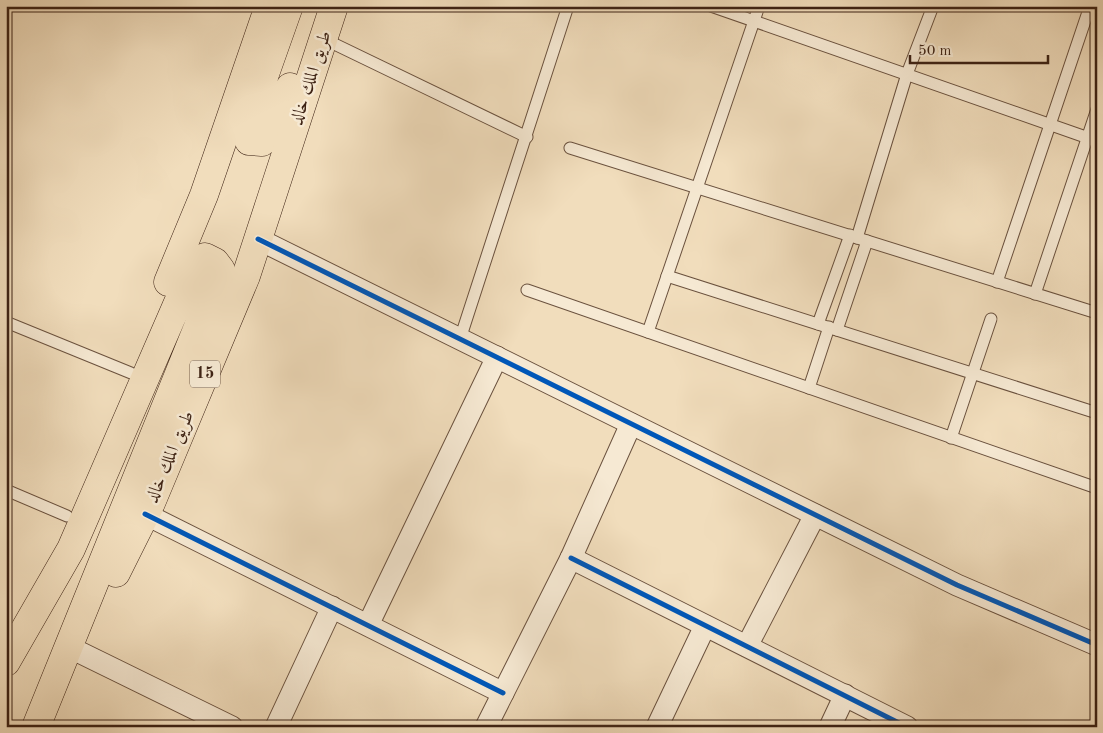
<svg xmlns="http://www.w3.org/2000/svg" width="1103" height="733" font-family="'Old Standard TT',Amiri,serif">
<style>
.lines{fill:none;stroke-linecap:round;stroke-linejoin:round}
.service-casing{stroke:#6a513e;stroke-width:13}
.minor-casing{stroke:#6a513e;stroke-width:23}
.trunk-casing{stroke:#3d2214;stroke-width:29}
.service{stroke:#f6e9d3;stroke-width:11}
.minor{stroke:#f6e9d3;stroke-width:21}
.trunk{stroke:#f1ddbc;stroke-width:28}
.cycleway-casing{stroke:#f6e9d3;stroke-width:8}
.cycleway{stroke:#0057b8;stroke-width:5}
.labels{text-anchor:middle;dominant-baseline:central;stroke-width:5;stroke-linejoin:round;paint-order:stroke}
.shield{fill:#f6e9d3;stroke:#745e4d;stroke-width:1}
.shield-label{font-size:16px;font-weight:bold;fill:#3d2214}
.street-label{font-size:18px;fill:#3d2214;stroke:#f6e9d3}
</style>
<rect width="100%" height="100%" fill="#f1ddbc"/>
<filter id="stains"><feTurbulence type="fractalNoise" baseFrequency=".004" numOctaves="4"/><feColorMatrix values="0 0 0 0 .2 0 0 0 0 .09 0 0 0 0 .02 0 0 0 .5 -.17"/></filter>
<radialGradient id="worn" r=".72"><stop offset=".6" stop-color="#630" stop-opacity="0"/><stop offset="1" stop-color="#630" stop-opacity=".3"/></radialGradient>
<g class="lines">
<defs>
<g id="service">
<polyline points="711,6 1097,141"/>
<polyline points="324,39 527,137"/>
<polyline points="570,148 1097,313"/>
<polyline points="857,238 907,74 933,6"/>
<polyline points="667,276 1097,413"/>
<polyline points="997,282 1090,6"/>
<polyline points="527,290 1097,488"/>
<polyline points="1035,294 1097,109"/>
<polyline points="6,322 131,373"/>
<polyline points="818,324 850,235"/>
<polyline points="837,330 867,241"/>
<polyline points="648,332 759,6"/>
<polyline points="460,339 568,6"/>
<polyline points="809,388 829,327"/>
<polyline points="951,438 991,319"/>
<polyline points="6,490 67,516"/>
</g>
<g id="minor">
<polyline points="258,239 957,585 1097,645"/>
<polyline points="145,514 503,693"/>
<polyline points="571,558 907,727"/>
<polyline points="368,625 497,357"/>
<polyline points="747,646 815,515"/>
<polyline points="77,651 232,727"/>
<polyline points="276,727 332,607"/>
<polyline points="486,727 571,558 631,424"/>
<polyline points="657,727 705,626"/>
<polyline points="830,727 845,695"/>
</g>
<g id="trunk">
<polyline points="289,6 248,122 249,141 262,142 273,130 290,87"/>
<polyline points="168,282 204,195 269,6"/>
<polyline points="116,573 151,503 246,276 334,6"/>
<polyline points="6,662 71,549 196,261 205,257 215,262 221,270 36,727"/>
</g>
</defs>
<use href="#service" class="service-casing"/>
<use href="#minor" class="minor-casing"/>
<use href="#trunk" class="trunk-casing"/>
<use href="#service" class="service"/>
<use href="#minor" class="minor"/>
<use href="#trunk" class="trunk"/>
<defs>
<g id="cycleway">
<polyline points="258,239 957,585 1097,645"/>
<polyline points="145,514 503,693"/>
<polyline points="571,558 907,727"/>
</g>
</defs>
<use href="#cycleway" class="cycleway-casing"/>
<use href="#cycleway" class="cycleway"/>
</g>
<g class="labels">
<rect class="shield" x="190" y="360.5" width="30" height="27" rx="4"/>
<g class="shield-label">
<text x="205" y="374">15</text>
</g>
<g class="street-label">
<text transform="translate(311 78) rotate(-72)">طريق الملك خالد</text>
<text transform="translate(170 457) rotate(-67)">طريق الملك خالد</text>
</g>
</g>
<rect width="1103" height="733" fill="none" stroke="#f1ddbc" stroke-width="25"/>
<rect x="8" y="8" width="1088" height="718" fill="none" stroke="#3d2214" stroke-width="2.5"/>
<rect x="12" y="12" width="1078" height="708" fill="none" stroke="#3d2214"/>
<path d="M910 55v8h138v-8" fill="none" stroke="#3d2214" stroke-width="2.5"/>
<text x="918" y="55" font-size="15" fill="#3d2214" stroke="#f6e9d3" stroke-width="4" paint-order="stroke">50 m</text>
<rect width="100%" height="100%" filter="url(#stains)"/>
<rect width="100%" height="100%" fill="url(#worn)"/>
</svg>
